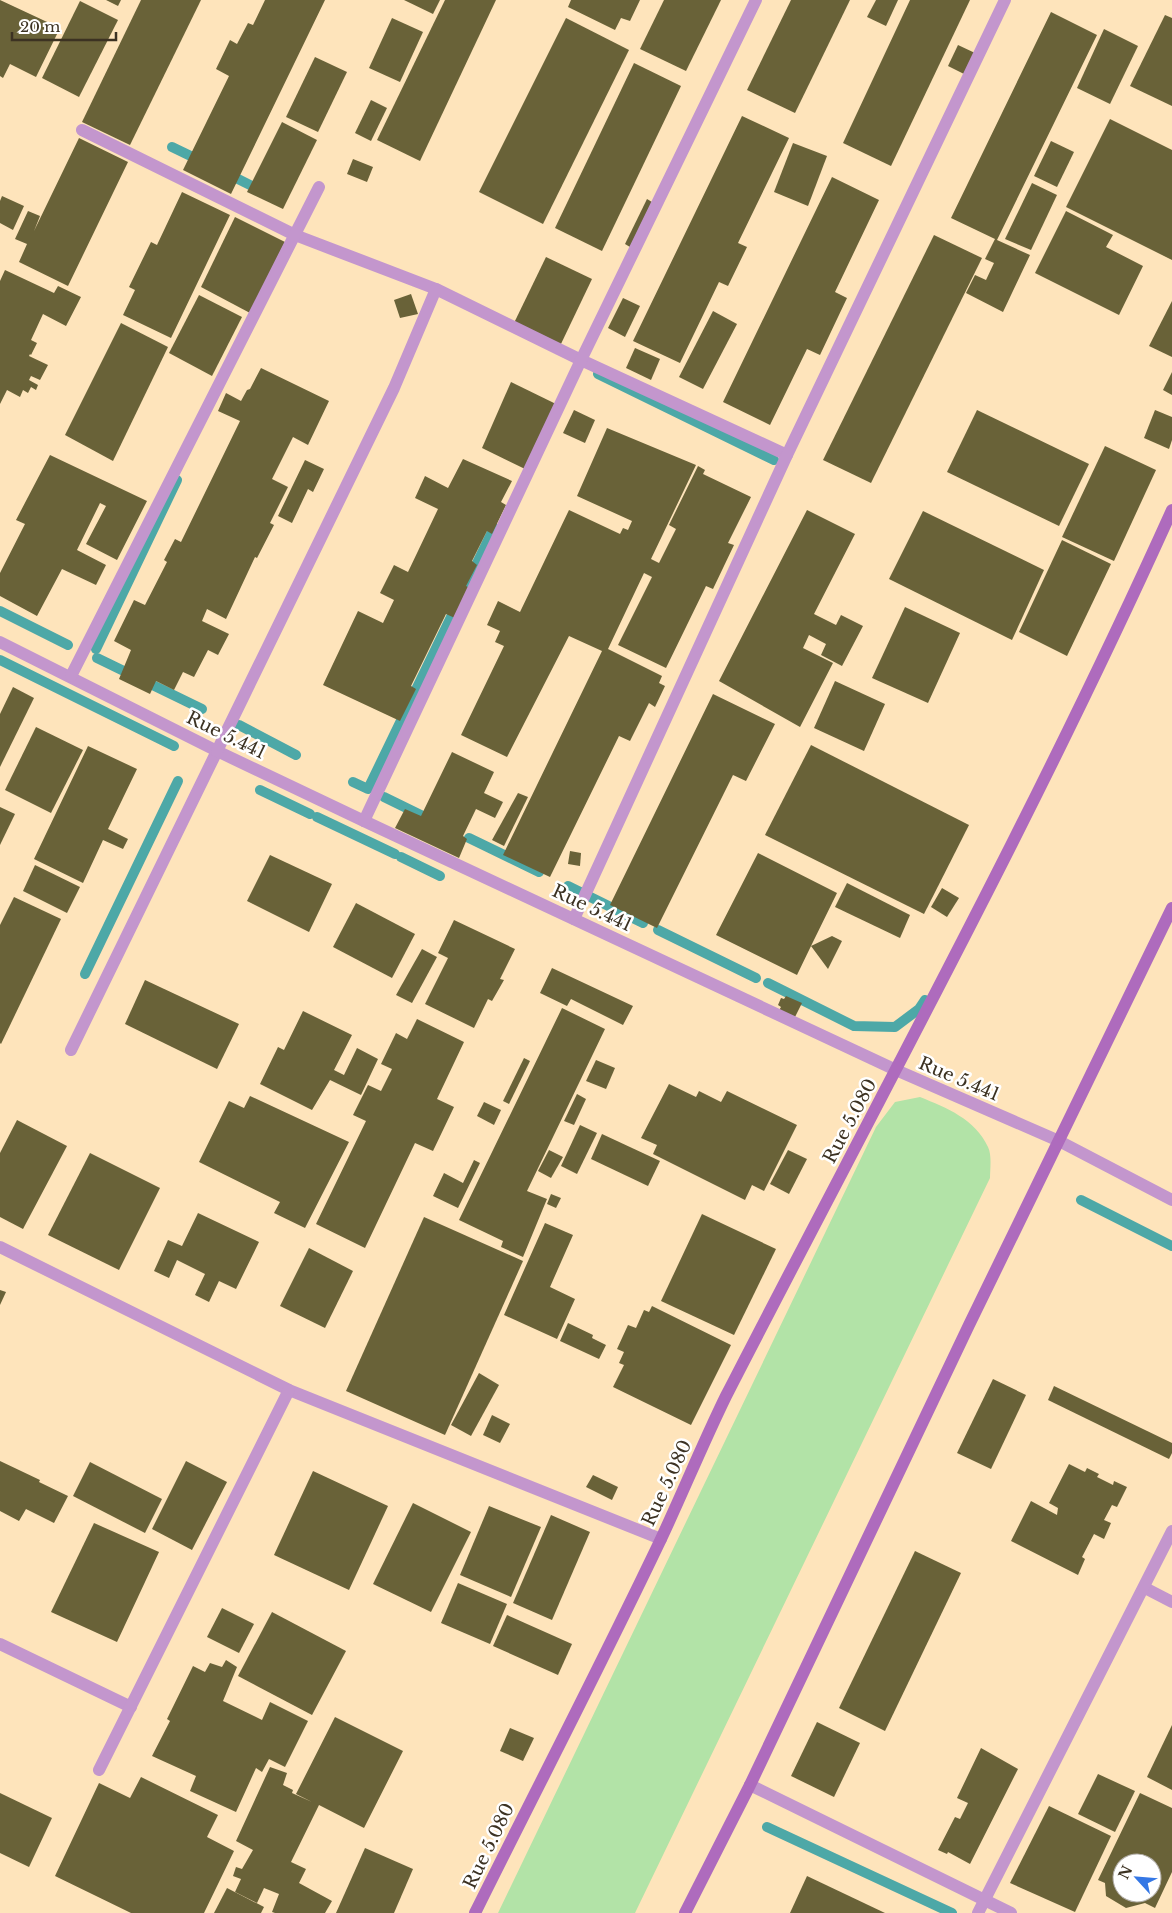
<svg xmlns="http://www.w3.org/2000/svg" width="1172" height="1913" font-family="'Libre Baskerville',serif">
<style>
.green{fill:#b2e3a7}
.lines{fill:none;stroke-linecap:round;stroke-linejoin:round}
.stream{stroke:#4da8a7;stroke-width:10}
.building{fill:#696238;fill-rule:evenodd}
.service{stroke:#c396cd;stroke-width:12}
.minor{stroke:#c396cd;stroke-width:12}
.secondary{stroke:#ae6bbd;stroke-width:12}
.labels{text-anchor:middle;dominant-baseline:central;stroke-width:5;stroke-linejoin:round;paint-order:stroke}
.street-label{font-size:18px;fill:#3c3222;stroke:#fff}
</style>
<rect width="100%" height="100%" fill="#fee4bb"/>
<path class="green" d="M920 1097C947 1108 975 1119 988 1147 992 1155 990 1169 990 1178L635 1913H498L876 1127 895 1102Z"/>
<g class="lines">
<g class="stream">
<polyline points="172,147 201,161"/>
<polyline points="228,174 262,191"/>
<polyline points="598,374 774,460"/>
<polyline points="0,611 68,645"/>
<polyline points="96,649 177,480"/>
<polyline points="97,658 202,709"/>
<polyline points="0,660 174,746"/>
<polyline points="239,725 296,755"/>
<polyline points="353,782 368,789 494,528"/>
<polyline points="260,790 310,814"/>
<polyline points="384,797 433,821"/>
<polyline points="317,817 395,854"/>
<polyline points="469,838 539,872"/>
<polyline points="401,857 440,876"/>
<polyline points="568,886 643,923"/>
<polyline points="658,930 756,978"/>
<polyline points="85,974 178,781"/>
<polyline points="768,983 854,1026 895,1027 919,1009 925,1000"/>
<polyline points="1081,1200 1172,1246"/>
<polyline points="767,1827 952,1913"/>
</g>
</g>
<g class="building">
<polygon points="0,0 60,28 36,77 10,64 3,78 0,76"/>
<polygon points="106,0 121,0 118,6"/>
<polygon points="141,0 201,0 130,145 82,122"/>
<polygon points="265,0 325,0 231,194 183,170 229,76 216,69 230,40 237,44 248,23 253,25"/>
<polygon points="404,0 440,0 433,14"/>
<polygon points="445,0 496,0 420,161 377,140"/>
<polygon points="571,0 640,0 630,21 621,18 615,30 568,7"/>
<polygon points="664,0 721,0 686,71 640,49"/>
<polygon points="791,0 850,0 795,113 747,90"/>
<polygon points="876,0 898,0 886,26 867,17"/>
<polygon points="910,0 970,0 891,166 843,143"/>
<polygon points="80,1 118,20 79,97 42,78"/>
<polygon points="1051,12 1097,35 997,240 1030,255 1003,312 966,293 975,275 986,280 994,263 985,259 995,239 951,218"/>
<polygon points="1165,15 1172,18 1172,106 1130,86"/>
<polygon points="392,18 423,32 400,82 369,68"/>
<polygon points="566,18 629,50 543,224 479,192"/>
<polygon points="1104,29 1138,46 1110,104 1077,88"/>
<polygon points="958,45 975,53 964,74 948,66"/>
<polygon points="315,57 347,72 318,132 286,117"/>
<polygon points="634,63 681,86 602,251 555,228"/>
<polygon points="371,100 387,108 371,141 355,133"/>
<polygon points="742,116 789,138 738,243 747,247 728,286 719,282 680,363 633,341"/>
<polygon points="1110,119 1172,150 1172,260 1066,207"/>
<polygon points="282,122 317,140 283,209 247,192"/>
<polygon points="79,138 128,162 68,286 19,262 27,244 15,239 28,211 40,216 34,231"/>
<polygon points="1051,141 1074,152 1057,187 1034,176"/>
<polygon points="793,143 827,156 808,206 774,192"/>
<polygon points="353,159 373,167 367,182 347,174"/>
<polygon points="832,177 879,200 835,292 847,298 820,355 807,349 770,425 723,402"/>
<polygon points="1032,183 1057,195 1031,250 1005,239"/>
<polygon points="182,192 230,215 171,338 123,315 135,290 129,287 151,242 157,245"/>
<polygon points="2,196 24,206 13,230 0,223 0,201"/>
<polygon points="647,199 652,202 630,247 625,244"/>
<polygon points="1066,211 1113,235 1106,247 1143,266 1119,315 1035,273"/>
<polygon points="235,217 285,242 250,313 201,287"/>
<polygon points="934,235 982,258 871,483 823,460"/>
<polygon points="546,257 592,279 560,346 514,323"/>
<polygon points="5,270 54,293 58,286 81,297 66,326 43,314 31,340 37,343 31,355 30,354 29,356 48,365 40,380 31,376 29,380 38,385 36,390 31,387 28,393 23,390 20,397 7,390 0,404 0,281"/>
<polygon points="411,294 418,314 400,318 394,300"/>
<polygon points="199,295 242,317 212,376 169,353"/>
<polygon points="623,298 640,306 625,337 608,328"/>
<polygon points="1172,301 1172,357 1149,346"/>
<polygon points="713,311 737,324 703,389 679,377"/>
<polygon points="121,323 168,347 113,461 65,435"/>
<polygon points="635,348 660,359 651,380 626,368"/>
<polygon points="261,368 329,401 308,445 293,437 272,479 288,487 270,523 274,525 257,558 255,557 226,619 207,609 202,621 229,634 218,655 208,650 194,677 183,672 174,690 156,681 150,694 119,679 131,650 114,641 134,600 145,605 167,562 164,560 175,539 181,542 240,421 218,411 226,393 241,401 247,390 250,389"/>
<polygon points="1172,372 1172,395 1163,390"/>
<polygon points="511,382 556,404 525,469 482,448"/>
<polygon points="574,410 595,420 585,443 563,433"/>
<polygon points="977,410 1089,464 1059,526 947,472"/>
<polygon points="1155,410 1172,417 1172,440 1169,449 1144,438"/>
<polygon points="607,428 696,465 651,559 659,563 676,529 669,525 698,466 705,470 703,474 751,497 728,543 734,545 713,589 706,586 666,668 618,645 652,577 644,573 608,649 662,676 659,683 665,686 655,707 649,703 630,741 619,736 550,877 503,855 602,651 569,636 507,757 461,735 504,646 495,642 500,631 487,625 498,601 520,612 569,510 620,534 623,528 628,530 632,521 577,496"/>
<polygon points="1105,446 1156,470 1114,561 1062,537"/>
<polygon points="50,455 147,501 117,560 86,544 106,506 100,503 77,550 106,565 96,585 62,569 37,616 0,596 0,573 25,524 16,520"/>
<polygon points="463,459 512,481 501,502 506,505 492,534 487,531 472,561 477,565 466,586 472,589 457,619 446,614 411,686 416,689 400,721 323,685 358,611 383,623 394,600 380,593 394,565 408,572 438,509 415,498 425,476 448,488"/>
<polygon points="305,460 324,469 313,492 308,489 292,523 278,516"/>
<polygon points="807,510 855,534 814,614 836,625 841,615 863,626 842,666 821,655 826,644 809,635 803,648 833,663 800,727 719,681"/>
<polygon points="923,511 1044,570 1012,640 889,579"/>
<polygon points="1062,540 1111,564 1067,656 1019,632"/>
<polygon points="905,607 960,633 928,703 872,678"/>
<polygon points="835,681 885,704 864,751 814,728"/>
<polygon points="13,687 34,698 0,767 0,714"/>
<polygon points="713,694 775,724 746,781 733,775 657,928 610,905"/>
<polygon points="36,727 83,750 51,813 5,790"/>
<polygon points="811,745 969,825 924,914 765,835"/>
<polygon points="88,746 137,769 108,829 128,839 123,849 103,840 83,883 34,859"/>
<polygon points="452,752 494,772 484,793 503,802 495,818 476,809 463,836 467,839 459,858 395,828 405,809 421,816"/>
<polygon points="518,793 528,797 504,846 492,840"/>
<polygon points="0,807 15,814 0,845"/>
<polygon points="570,851 581,853 580,866 568,864"/>
<polygon points="758,853 837,893 811,946 832,936 842,941 828,969 811,946 797,975 716,935"/>
<polygon points="270,855 332,884 309,932 247,901"/>
<polygon points="35,865 80,887 67,913 23,891"/>
<polygon points="847,883 910,915 900,938 835,907"/>
<polygon points="942,888 959,898 947,917 931,907"/>
<polygon points="14,897 61,919 1,1044 0,1043 0,925"/>
<polygon points="356,903 415,934 392,978 333,947"/>
<polygon points="454,920 515,949 500,979 504,980 492,1001 488,999 474,1028 425,1004 448,958 438,953"/>
<polygon points="422,949 437,957 412,1003 396,995"/>
<polygon points="552,968 633,1006 623,1025 571,999 567,1006 540,993"/>
<polygon points="145,980 239,1024 217,1069 125,1024"/>
<polygon points="786,996 802,1003 794,1019 778,1012 781,1007 778,1005 781,998 784,999"/>
<polygon points="562,1008 605,1029 527,1191 547,1199 523,1257 501,1247 503,1241 459,1220"/>
<polygon points="303,1011 352,1035 334,1070 344,1075 357,1048 378,1059 361,1095 330,1080 312,1110 260,1084 278,1047 284,1050"/>
<polygon points="417,1019 464,1042 437,1099 454,1107 433,1151 415,1143 365,1248 316,1224 366,1121 353,1115 368,1085 381,1091 392,1069 381,1064 396,1033 407,1039"/>
<polygon points="524,1058 530,1061 509,1104 503,1101"/>
<polygon points="596,1060 615,1068 606,1089 586,1081"/>
<polygon points="669,1084 696,1097 699,1091 721,1102 727,1091 797,1125 764,1191 752,1185 745,1200 653,1154 657,1145 641,1138"/>
<polygon points="577,1094 586,1099 574,1125 564,1121"/>
<polygon points="250,1096 349,1142 305,1228 274,1213 280,1202 199,1162 229,1101 244,1108"/>
<polygon points="484,1102 501,1110 494,1125 477,1116"/>
<polygon points="17,1120 67,1146 23,1229 0,1217 0,1153"/>
<polygon points="580,1125 597,1133 577,1174 561,1166"/>
<polygon points="602,1134 660,1161 648,1186 591,1159"/>
<polygon points="549,1150 563,1157 551,1178 538,1171"/>
<polygon points="788,1150 807,1159 789,1194 770,1184"/>
<polygon points="90,1153 160,1188 119,1270 48,1235"/>
<polygon points="474,1160 480,1163 458,1208 433,1196 444,1173 463,1183"/>
<polygon points="551,1194 561,1198 556,1208 547,1204"/>
<polygon points="198,1213 259,1242 236,1289 219,1281 209,1302 195,1295 205,1274 177,1260 169,1278 154,1271 168,1240 182,1246"/>
<polygon points="702,1214 776,1249 734,1335 661,1301"/>
<polygon points="424,1217 523,1261 445,1435 346,1391"/>
<polygon points="545,1223 573,1235 550,1287 575,1299 557,1339 504,1315"/>
<polygon points="309,1248 353,1271 325,1328 280,1306"/>
<polygon points="0,1290 6,1292 0,1305"/>
<polygon points="652,1306 731,1345 691,1425 613,1387 624,1365 619,1363 624,1352 617,1349 628,1325 636,1328 644,1310 649,1312"/>
<polygon points="568,1323 593,1335 592,1338 606,1345 599,1359 560,1341"/>
<polygon points="479,1373 499,1385 471,1436 451,1425"/>
<polygon points="993,1379 1026,1395 991,1469 957,1453"/>
<polygon points="1054,1386 1172,1443 1172,1453 1169,1459 1048,1400"/>
<polygon points="492,1415 510,1424 500,1443 483,1435"/>
<polygon points="0,1461 40,1480 39,1482 68,1496 54,1523 26,1509 19,1521 0,1511"/>
<polygon points="186,1461 227,1482 192,1550 152,1529"/>
<polygon points="90,1462 162,1499 145,1533 73,1496"/>
<polygon points="1069,1464 1085,1472 1087,1468 1099,1474 1097,1477 1113,1485 1114,1481 1127,1487 1117,1507 1112,1505 1104,1520 1111,1523 1104,1539 1094,1534 1082,1557 1085,1559 1078,1575 1011,1541 1031,1501 1057,1515 1058,1508 1049,1503"/>
<polygon points="313,1471 388,1506 349,1590 274,1555"/>
<polygon points="593,1475 618,1487 612,1500 586,1487"/>
<polygon points="413,1503 471,1532 431,1612 373,1584"/>
<polygon points="489,1506 541,1527 511,1597 460,1575"/>
<polygon points="551,1515 590,1532 552,1620 513,1603"/>
<polygon points="94,1523 159,1552 117,1642 51,1612"/>
<polygon points="915,1551 961,1573 885,1731 839,1708"/>
<polygon points="458,1583 507,1604 490,1644 441,1623"/>
<polygon points="222,1608 254,1624 239,1653 207,1637"/>
<polygon points="272,1612 346,1651 312,1715 238,1676"/>
<polygon points="507,1615 572,1644 558,1675 493,1646"/>
<polygon points="226,1660 237,1667 223,1701 262,1720 270,1702 308,1721 285,1767 269,1759 262,1772 256,1768 236,1812 190,1791 196,1776 152,1756 170,1721 167,1719 193,1666 205,1672 210,1663 222,1667"/>
<polygon points="335,1717 403,1751 364,1828 319,1805 291,1862 306,1869 299,1883 332,1901 325,1913 275,1913 272,1912 279,1894 264,1888 257,1903 235,1892 241,1879 233,1876 236,1867 242,1869 253,1850 236,1841 270,1767 287,1773 283,1785 293,1790 292,1793 312,1802 296,1794"/>
<polygon points="817,1722 860,1743 834,1797 791,1776"/>
<polygon points="1172,1725 1172,1790 1147,1777"/>
<polygon points="510,1728 534,1738 523,1761 500,1751"/>
<polygon points="981,1748 1018,1769 970,1864 948,1852 947,1854 938,1850 955,1817 960,1819 968,1803 957,1798"/>
<polygon points="1098,1774 1135,1791 1115,1832 1078,1814"/>
<polygon points="141,1777 218,1815 207,1837 234,1851 204,1913 131,1913 55,1876 99,1783 130,1798"/>
<polygon points="0,1793 52,1818 29,1867 0,1853"/>
<path d="M1140 1793 1172 1808V1872L1155 1908 1145 1903 1126 1908 1106 1896 1105 1883 1098 1880ZM1122 1863H1152V1893H1122Z"/>
<polygon points="1049,1806 1111,1836 1075,1912 1010,1883"/>
<polygon points="365,1848 413,1869 394,1913 336,1913"/>
<polygon points="807,1876 885,1913 790,1913"/>
<polygon points="227,1888 264,1907 261,1913 214,1913"/>
</g>
<g class="lines">
<g class="service">
<polyline points="82,130 295,235"/>
<polyline points="71,1050 217,751"/>
</g>
<g class="minor">
<polyline points="295,235 436,289"/>
<polyline points="0,642 217,751 364,821 896,1070 1059,1141 1172,1200"/>
<polyline points="71,676 319,187"/>
<polyline points="217,751 394,388 436,289 581,360 787,455"/>
<polyline points="364,821 581,360 756,0"/>
<polyline points="574,919 787,455 1005,0"/>
<polyline points="0,1247 289,1390 661,1539"/>
<polyline points="1145,1588 1172,1602"/>
<polyline points="0,1644 131,1707"/>
<polyline points="99,1770 289,1390"/>
<polyline points="750,1785 1011,1913"/>
<polyline points="978,1913 1172,1531"/>
</g>
<g class="secondary">
<path d="M475 1913C537 1788 601 1665 661 1539 683 1492 703 1443 726 1396 877 1102 1036 812 1172 510"/>
<polyline points="685,1913 750,1785 969,1325 1172,908"/>
</g>
</g>
<g class="labels">
<g class="street-label">
<text transform="translate(226 735) rotate(26)">Rue 5.441</text>
<text transform="translate(592 908) rotate(25)">Rue 5.441</text>
<text transform="translate(959 1079) rotate(23)">Rue 5.441</text>
<text transform="translate(850 1121) rotate(-62)">Rue 5.080</text>
<text transform="translate(667 1483) rotate(-65)">Rue 5.080</text>
<text transform="translate(489 1846) rotate(-64)">Rue 5.080</text>
</g>
</g>
<g transform="translate(1137 1878) rotate(296)"><circle r="24" fill="#ffffff" stroke="#b1ada7"/>
<path d="M0-4L9 19L0 12L-9 19Z" fill="#3477e5"/>
<text y="-8" font-size="14" font-weight="bold" text-anchor="middle" fill="#3c3222">N</text>
</g>
<path d="M12 32v8h104v-8" fill="none" stroke="#3c3222" stroke-width="2.5"/>
<text x="20" y="32" font-size="15" fill="#3c3222" stroke="#ffffff" stroke-width="4" paint-order="stroke">20 m</text>
</svg>
